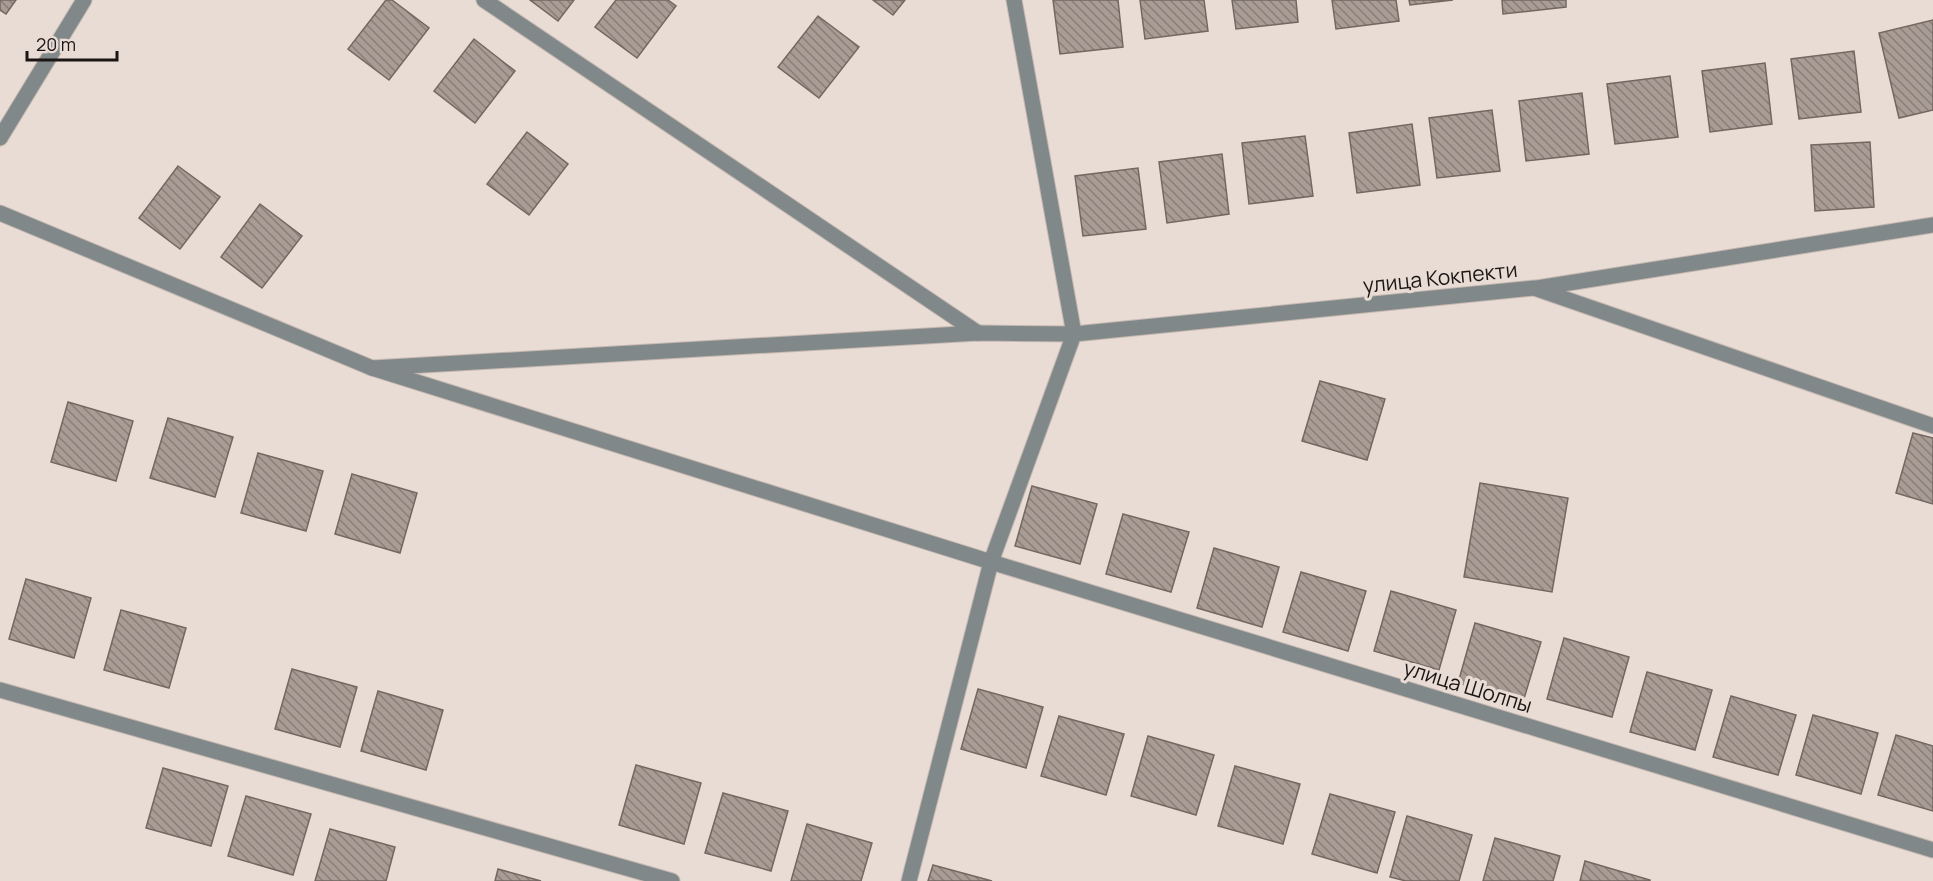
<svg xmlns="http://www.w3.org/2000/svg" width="1933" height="881" font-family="Manrope,sans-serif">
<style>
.building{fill:url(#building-back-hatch);stroke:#736861;stroke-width:1.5}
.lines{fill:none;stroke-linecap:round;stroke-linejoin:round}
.street-casing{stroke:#c4b8b1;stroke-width:17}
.street{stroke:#818889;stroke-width:15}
.labels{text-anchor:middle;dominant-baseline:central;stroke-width:6;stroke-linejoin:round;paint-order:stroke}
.street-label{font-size:21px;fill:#1b1614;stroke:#e9dcd4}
</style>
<defs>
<pattern id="building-back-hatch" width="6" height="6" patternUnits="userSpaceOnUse" patternTransform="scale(1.5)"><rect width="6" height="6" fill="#a99c95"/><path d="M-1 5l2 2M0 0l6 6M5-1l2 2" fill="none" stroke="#897e78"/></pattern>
</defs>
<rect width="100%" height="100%" fill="#e9dcd4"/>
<g class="building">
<polygon points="0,0 16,0 6,14 0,10"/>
<polygon points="386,0 392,0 429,28 389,80 348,49"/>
<polygon points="530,0 574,0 558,21"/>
<polygon points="616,0 668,0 676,6 637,58 595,27"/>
<polygon points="873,0 905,0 893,15"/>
<polygon points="1053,0 1118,0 1123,47 1060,54"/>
<polygon points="1140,0 1204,0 1208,31 1145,39"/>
<polygon points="1232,0 1296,0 1298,22 1236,29"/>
<polygon points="1332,0 1396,0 1399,21 1336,29"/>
<polygon points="1409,0 1453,0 1410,5"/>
<polygon points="1502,0 1566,0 1566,7 1503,14"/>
<polygon points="818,16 859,47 819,98 778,67"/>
<polygon points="1933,20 1933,110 1899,118 1879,33"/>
<polygon points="474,39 515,71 475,123 434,91"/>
<polygon points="1854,51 1861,112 1799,119 1791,59"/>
<polygon points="1765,63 1772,124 1710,132 1702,71"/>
<polygon points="1670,76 1678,137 1615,144 1607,84"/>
<polygon points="1582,93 1589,154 1526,161 1519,101"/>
<polygon points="1492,110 1500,171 1437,178 1429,118"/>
<polygon points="1412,124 1420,185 1357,193 1349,133"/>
<polygon points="527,132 568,164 529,215 487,184"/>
<polygon points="1305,136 1313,196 1249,204 1242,143"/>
<polygon points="1870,142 1874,207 1815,211 1811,145"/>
<polygon points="1222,154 1229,214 1167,223 1159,162"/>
<polygon points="178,166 220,197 180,249 139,218"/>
<polygon points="1138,168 1146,229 1083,236 1075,176"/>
<polygon points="260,204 302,236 262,288 221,257"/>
<polygon points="1320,381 1385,399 1367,460 1302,441"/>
<polygon points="68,402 133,421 116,481 51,462"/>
<polygon points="168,418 233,437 215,497 150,478"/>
<polygon points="1913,433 1933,438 1933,504 1896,493"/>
<polygon points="258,453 323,471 306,531 241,513"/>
<polygon points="352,474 417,493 400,553 335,534"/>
<polygon points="1480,483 1568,498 1552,592 1464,577"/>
<polygon points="1032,486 1097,504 1080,564 1015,546"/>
<polygon points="1123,514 1189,532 1171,592 1106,574"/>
<polygon points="1214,548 1279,567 1262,627 1197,608"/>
<polygon points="1301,572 1366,591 1348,651 1283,632"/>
<polygon points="26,579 91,598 74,658 9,639"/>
<polygon points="1391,591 1456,610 1439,670 1374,651"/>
<polygon points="121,610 186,628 169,688 104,670"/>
<polygon points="1475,623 1541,642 1523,702 1458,683"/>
<polygon points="1564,638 1629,657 1612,717 1547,699"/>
<polygon points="292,669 357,687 340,747 275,729"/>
<polygon points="1647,672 1712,690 1695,750 1630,732"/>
<polygon points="978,689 1043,707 1026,768 961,749"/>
<polygon points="378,691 443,710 426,770 361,751"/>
<polygon points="1731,696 1796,715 1778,775 1713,757"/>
<polygon points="1813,715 1878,733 1861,794 1796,775"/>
<polygon points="1059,716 1124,734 1106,795 1041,776"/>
<polygon points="1896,735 1933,746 1933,811 1878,795"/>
<polygon points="1148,736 1214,755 1196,815 1131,796"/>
<polygon points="636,765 701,783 684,844 619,825"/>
<polygon points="1235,766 1300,784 1283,844 1218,826"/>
<polygon points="163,768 228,786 211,846 146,828"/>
<polygon points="723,793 788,811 771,871 705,853"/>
<polygon points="1330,794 1395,812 1377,873 1312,854"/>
<polygon points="246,796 311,814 293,875 228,856"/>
<polygon points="1407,816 1472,835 1459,881 1406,881 1390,877"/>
<polygon points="807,824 872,843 861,881 791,881"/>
<polygon points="330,829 395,847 386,881 315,881"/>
<polygon points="1495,838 1560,856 1553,881 1483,881"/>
<polygon points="1585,861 1650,880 1650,881 1580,881"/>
<polygon points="933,865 992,881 928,881"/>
<polygon points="498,869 541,881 495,881"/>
</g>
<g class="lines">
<defs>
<g id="street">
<polyline points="484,0 978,333"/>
<polyline points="0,138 84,0"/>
<polyline points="0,213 372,368 978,333 1074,334 1014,0"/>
<polyline points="1537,288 1933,225"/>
<polyline points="372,368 991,562 1933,850"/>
<polyline points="0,690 672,881"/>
<polyline points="909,881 991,562 1074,334 1534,288 1933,426"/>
</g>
</defs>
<use href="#street" class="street-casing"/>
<use href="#street" class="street"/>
</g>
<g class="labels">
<g class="street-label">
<text transform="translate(1440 277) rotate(-6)">улица Кокпекти</text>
<text transform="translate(1468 686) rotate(17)">улица Шолпы</text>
</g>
</g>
<path d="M27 51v9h90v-9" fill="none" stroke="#1b1614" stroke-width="3"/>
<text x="36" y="51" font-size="18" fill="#1b1614" stroke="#e9dcd4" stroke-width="4.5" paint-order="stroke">20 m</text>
</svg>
